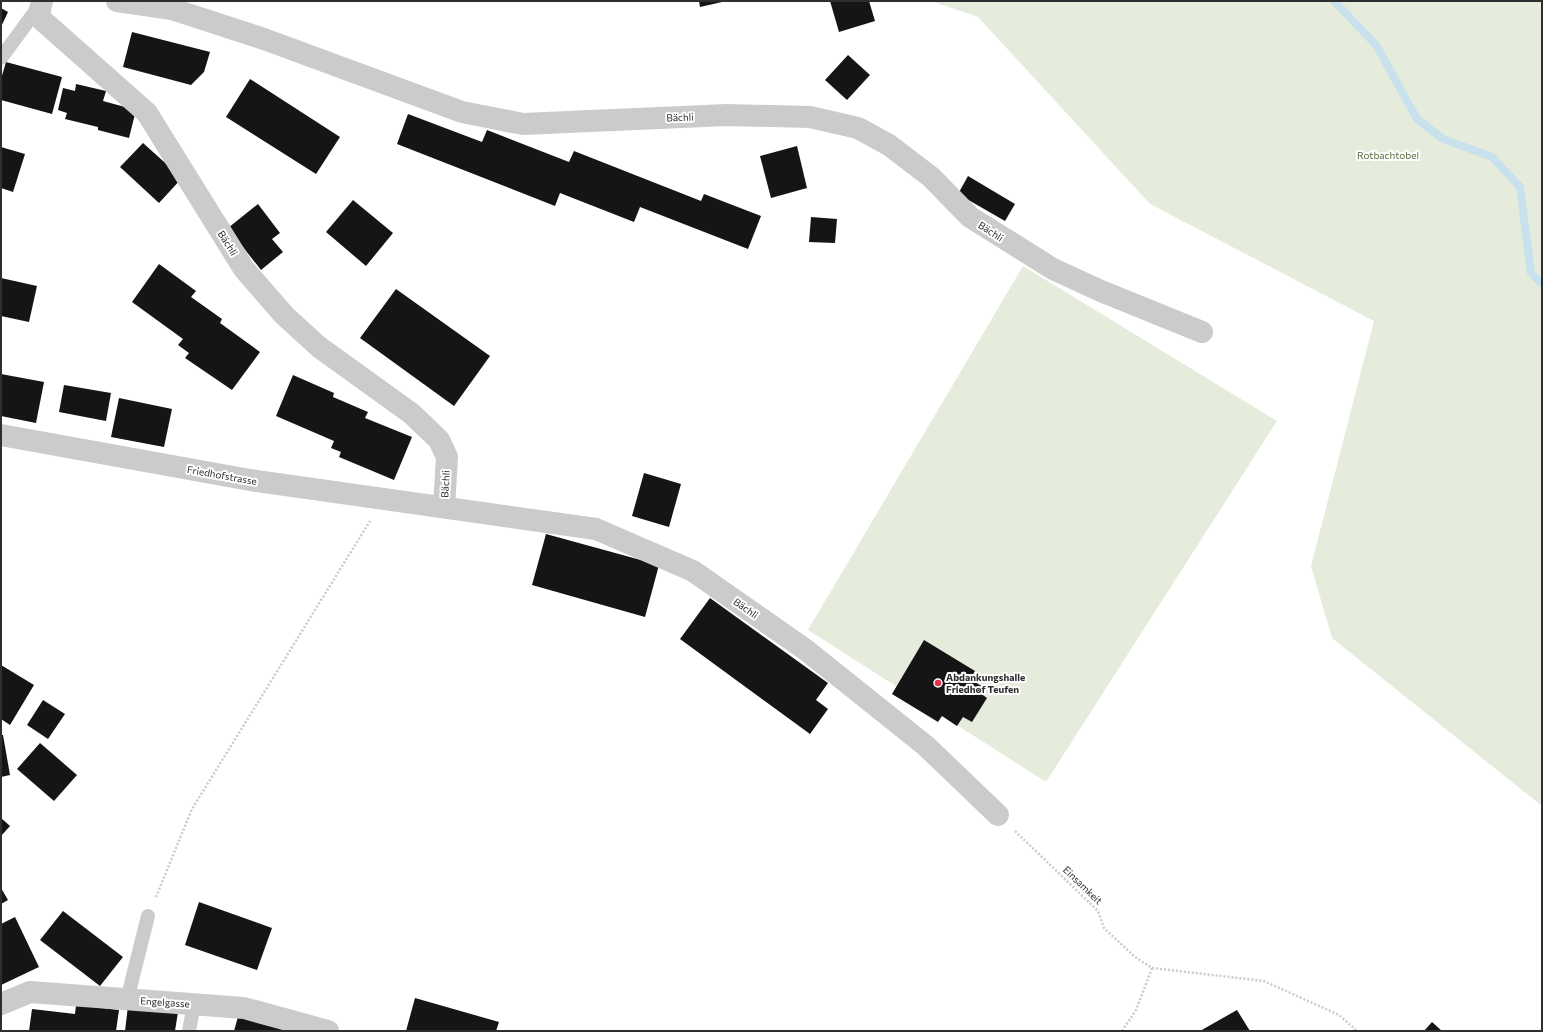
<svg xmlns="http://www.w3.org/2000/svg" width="1543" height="1032" font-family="Commissioner,sans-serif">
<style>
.green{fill:#e6ecdc}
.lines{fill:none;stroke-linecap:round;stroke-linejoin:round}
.stream{stroke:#c8e1ec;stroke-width:8}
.building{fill:#151515}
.path{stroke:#cbcbcb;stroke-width:2.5;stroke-dasharray:2 2;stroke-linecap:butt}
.service{stroke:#cbcbcb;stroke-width:14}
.minor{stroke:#cbcbcb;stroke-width:22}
.poi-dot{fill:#e72e4d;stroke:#fff;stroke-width:1.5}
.labels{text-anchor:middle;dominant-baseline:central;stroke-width:4;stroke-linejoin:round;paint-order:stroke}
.street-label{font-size:10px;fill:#2e2e2e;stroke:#fff}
.park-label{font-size:10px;fill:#566b3b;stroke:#fff}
.poi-label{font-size:10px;font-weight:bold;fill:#2e2e2e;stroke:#fff;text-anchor:start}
</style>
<rect width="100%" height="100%" fill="#fff"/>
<g class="green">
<polygon points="931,1 1542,1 1542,806 1332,638 1311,566 1374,321 1150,204 978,17"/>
<polygon points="1023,266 1277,421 1046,782 808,630"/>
</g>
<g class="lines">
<polyline class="stream" points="1334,1 1376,45 1417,119 1443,139 1492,157 1520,187 1531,273 1542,284"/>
</g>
<g class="building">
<polygon points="699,1 722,1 722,2 700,7"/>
<polygon points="830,1 869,1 875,21 839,32"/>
<polygon points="1,8 8,12 1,27"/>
<polygon points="132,32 210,52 204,72 191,85 123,67"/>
<polygon points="848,55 870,75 847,100 825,80"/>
<polygon points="6,62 62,77 52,114 1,100 1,79"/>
<polygon points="250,79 340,137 316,174 226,117"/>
<polygon points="76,84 106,91 103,101 136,110 129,138 98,130 98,127 65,119 67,113 58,110 63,88 75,91"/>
<polygon points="408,114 482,142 487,130 569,162 574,151 701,201 704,194 761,216 748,249 640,207 634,222 560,193 555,206 397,144"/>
<polygon points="143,143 182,178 159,203 120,167"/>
<polygon points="797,146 807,188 771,198 760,156"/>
<polygon points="1,147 25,154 13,192 1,188"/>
<polygon points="968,176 1015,204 1005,221 958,194"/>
<polygon points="353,200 393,233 366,266 326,232"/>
<polygon points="258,204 280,233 272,239 283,252 261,270 228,228"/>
<polygon points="811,217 837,219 835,243 809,242"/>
<polygon points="159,264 196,291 191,297 222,319 220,323 260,352 232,390 185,358 189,353 178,345 183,339 132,302"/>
<polygon points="1,278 37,286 29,322 1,316"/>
<polygon points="396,289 490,356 454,406 360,338"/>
<polygon points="1,374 44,382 36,423 1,416"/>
<polygon points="293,375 334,393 333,397 368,412 365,418 412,437 394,480 339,457 341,452 331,448 334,441 276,416"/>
<polygon points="64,385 111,393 106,421 59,412"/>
<polygon points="119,398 172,409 164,447 111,437"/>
<polygon points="644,473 681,484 669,527 632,516"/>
<polygon points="546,534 659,565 645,617 532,585"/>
<polygon points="710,598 828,683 816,700 828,709 810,734 680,639"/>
<polygon points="924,640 975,671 970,679 983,687 980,693 987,698 972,722 963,717 957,726 942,716 938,722 892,694"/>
<polygon points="1,665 34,685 10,725 1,719"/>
<polygon points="43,700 65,714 48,739 27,725"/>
<polygon points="1,735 3,735 10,775 1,777"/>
<polygon points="40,743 77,775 54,801 17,769"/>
<polygon points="1,818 10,826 1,836"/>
<polygon points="1,888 8,900 1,904"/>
<polygon points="199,902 272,928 257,970 185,945"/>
<polygon points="63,911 123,957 100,986 40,940"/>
<polygon points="15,917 39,967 1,985 1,924"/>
<polygon points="415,998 499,1022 496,1031 406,1031"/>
<polygon points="76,1005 119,1010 116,1031 29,1031 32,1009 75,1014"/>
<polygon points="128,1006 178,1012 175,1031 125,1031"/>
<polygon points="1237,1010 1250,1031 1200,1031"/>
<polygon points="239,1013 300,1031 234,1031"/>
<polygon points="1432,1022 1442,1031 1424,1031"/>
</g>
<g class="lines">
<g class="path">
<polyline points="1015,831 1098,911 1104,928 1135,957 1152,968 1264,981 1339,1015 1357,1031"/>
<polyline points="156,897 192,809 370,521"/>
<polyline points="1122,1031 1136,1010 1152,968"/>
</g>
<g class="service">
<polyline points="1,58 40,5"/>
<polyline points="127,1000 148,916"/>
<polyline points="189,1031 194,1004"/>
</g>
<g class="minor">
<polyline points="42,1 39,14 42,20 147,113 244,269 284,315 319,347 412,414 439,440 447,457 444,507"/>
<polyline points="117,1 172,9 264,39 462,112 523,124 727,115 810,117 858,128 889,145 931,177 970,217 1053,269 1101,291 1202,332"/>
<polyline points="1,435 250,480 596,529 693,571 806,650 926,746 998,815"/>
<polyline points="1,1004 30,992 244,1008 328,1031"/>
</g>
</g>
<circle class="poi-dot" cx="938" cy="683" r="4"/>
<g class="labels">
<g class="street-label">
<text transform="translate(680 117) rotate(-2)">Bächli</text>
<text transform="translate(991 231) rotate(33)">Bächli</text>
<text transform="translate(228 243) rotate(58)">Bächli</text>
<text transform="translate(222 475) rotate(10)">Friedhofstrasse</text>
<text transform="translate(445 484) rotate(-87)">Bächli</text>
<text transform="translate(746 608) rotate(35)">Bächli</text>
<text transform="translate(1083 885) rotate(44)">Einsamkeit</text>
<text transform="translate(165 1002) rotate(4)">Engelgasse</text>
</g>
<g class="park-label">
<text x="1388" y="155">Rotbachtobel</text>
</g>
<g class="poi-label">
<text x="946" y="677">Abdankungshalle<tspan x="946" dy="12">Friedhof Teufen</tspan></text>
</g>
</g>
<rect width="1543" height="1032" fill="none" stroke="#2e2e2e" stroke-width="4"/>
</svg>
